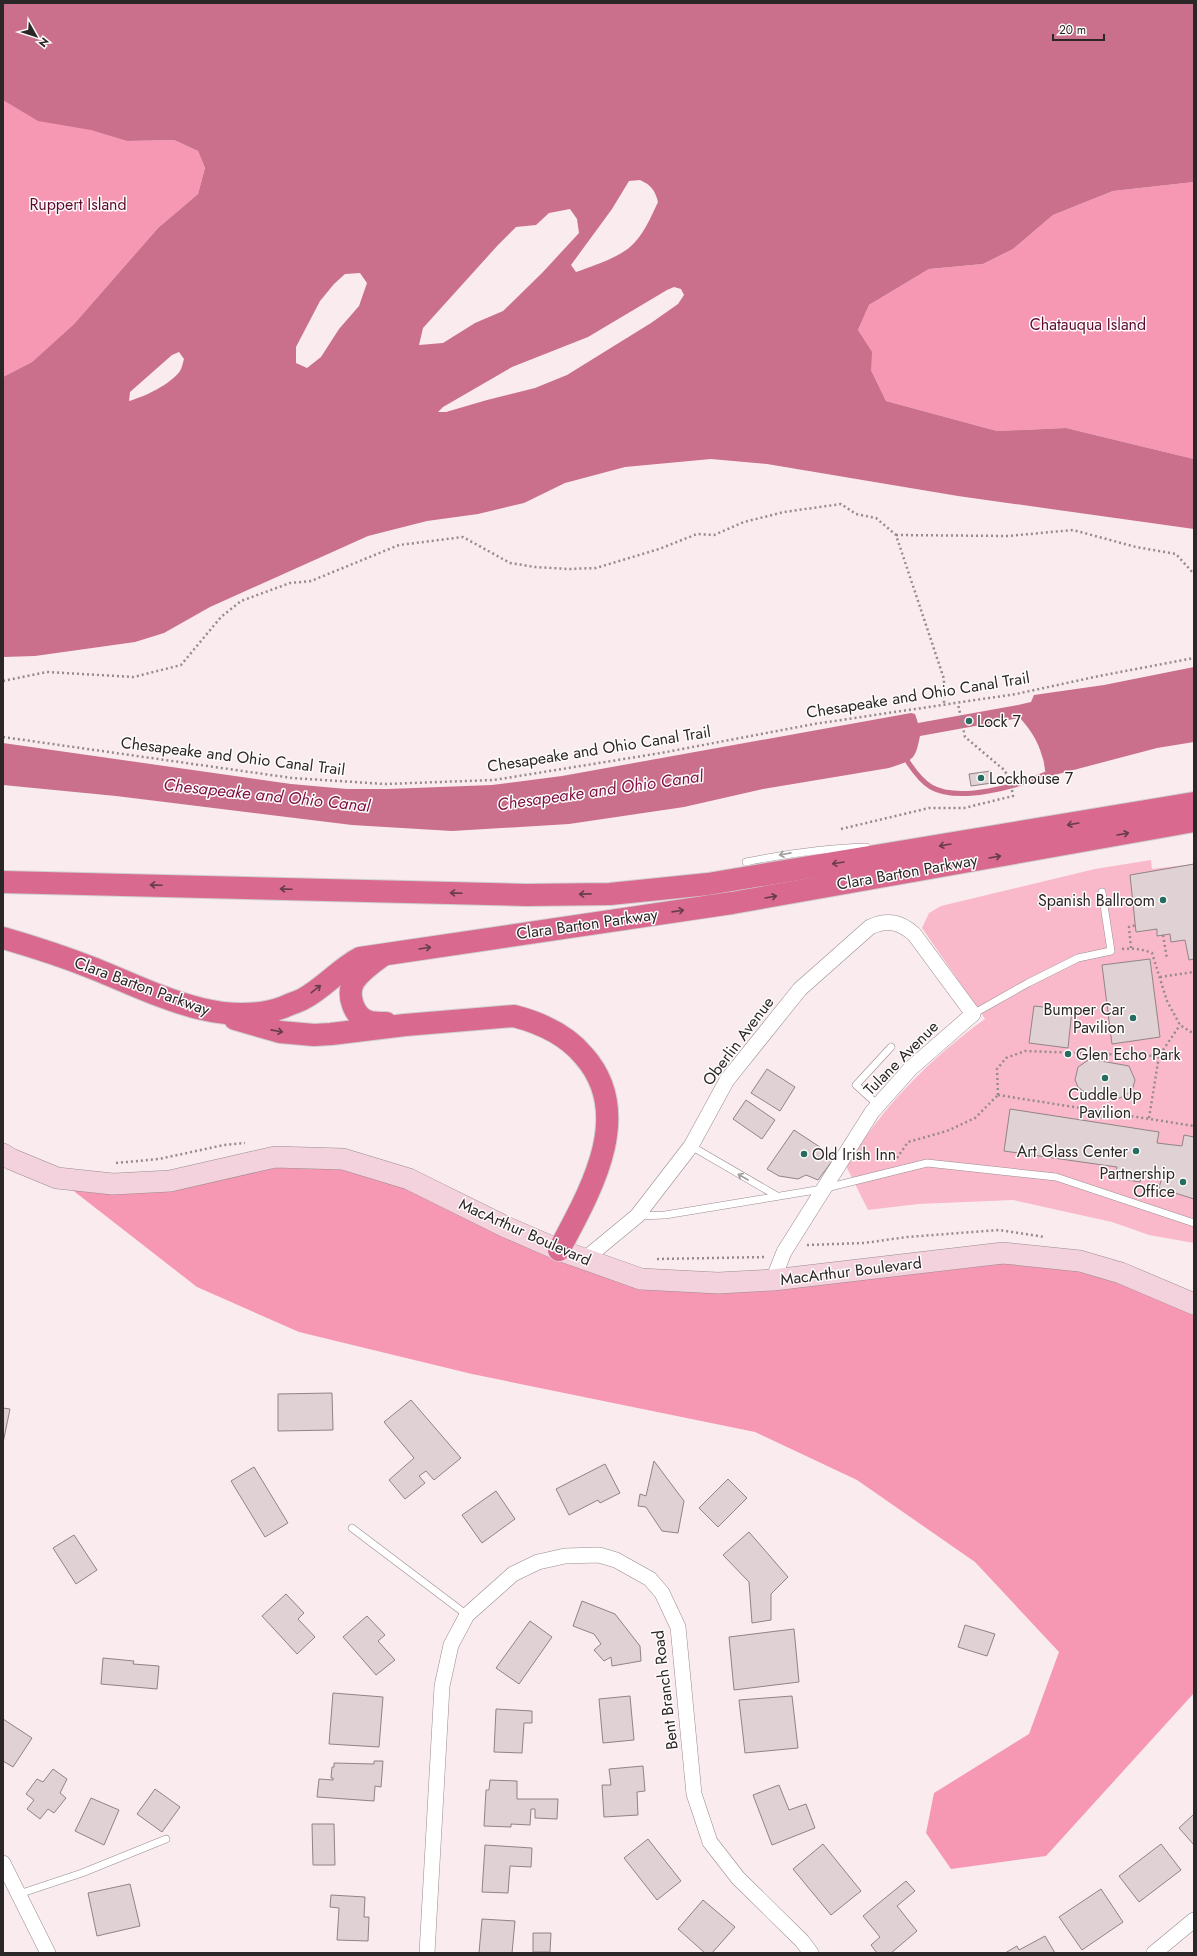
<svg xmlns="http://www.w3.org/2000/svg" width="1197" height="1956" font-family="Jost,sans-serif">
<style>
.green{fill:#fab9cb}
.forest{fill:#f698b4}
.water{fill:#ca708c;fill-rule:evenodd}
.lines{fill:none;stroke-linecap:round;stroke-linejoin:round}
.stream{stroke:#ca708c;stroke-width:5}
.building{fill:#dfd1d4;stroke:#908487}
.lane-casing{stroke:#998c8f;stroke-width:8}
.street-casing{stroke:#998c8f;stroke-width:16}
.secondary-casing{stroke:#998c8f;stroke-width:22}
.highway-casing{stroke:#d0cfcf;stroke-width:24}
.path{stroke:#958b8d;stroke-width:2.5;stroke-dasharray:2 3;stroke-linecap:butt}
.lane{stroke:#fff;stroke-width:7}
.street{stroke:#fff;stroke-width:15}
.secondary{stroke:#f4d2dd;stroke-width:21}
.highway{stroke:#d9698e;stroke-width:22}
.oneway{stroke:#683d4b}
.oneway2{stroke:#a09d9e}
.poi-dot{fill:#256c61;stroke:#fffcfc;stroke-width:1.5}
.labels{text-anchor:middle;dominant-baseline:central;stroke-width:3;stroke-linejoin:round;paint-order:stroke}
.park-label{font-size:16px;fill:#5d0a2e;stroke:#fffcfc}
.street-label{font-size:16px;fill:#2b2627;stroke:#fffcfc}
.poi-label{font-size:16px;fill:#2b2627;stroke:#fffcfc;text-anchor:start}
.water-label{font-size:17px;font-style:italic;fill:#7f1141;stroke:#fffcfc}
</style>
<rect width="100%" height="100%" fill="#f9ebee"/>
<path class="green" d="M1151 860 1152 869 1194 864V1243L1149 1235 1112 1222 1013 1200 918 1204 868 1210 846 1166C882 1108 929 1059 985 1019L922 928 929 913 941 906 1095 869Z"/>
<g class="forest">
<polygon points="3,100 127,141 174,140 198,151 205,168 198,194 158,228 74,324 32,362 3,377"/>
<polygon points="1194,182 1194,459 1066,428 997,431 886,401 871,370 871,352 858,330 869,305 929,269 983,264 1013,249 1053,215 1113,191"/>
<polygon points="343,1159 641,1279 1003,1253 1080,1261 1194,1304 1194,1693 1046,1856 951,1869 926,1833 934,1793 1029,1734 1059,1652 975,1562 857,1480 755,1432 472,1374 299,1332 197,1287 57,1178 113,1184"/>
</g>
<g class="water">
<path d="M3 3H1194V182L1113 191 1053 215 1013 249 983 264 929 269 869 305 858 330 872 352 871 370 886 401 997 431 1066 428 1194 459V529L958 496 767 464 711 459 625 467 565 483 524 503 478 514 427 521 368 536 210 607 164 633 135 642 35 656 3 657V377L32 362 74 324 158 228 198 194 205 168 198 151 174 140 127 141 91 130 38 121 3 100ZM640 180C651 185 655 190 658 202 651 217 643 236 630 247 619 257 591 267 576 272L571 265 612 209 629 181ZM570 209 577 219 579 233 542 273 503 311 475 323 443 343 419 345 423 328 498 245 516 227 536 225 549 213ZM360 273 367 283 359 306 339 329 321 357 307 368 296 363V347L320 301 334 284 345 274ZM674 287 681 289 684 295 678 304 651 323 567 375 535 388 487 400 446 412H438L443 407 512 367 588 337 667 290ZM179 352 184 359C183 362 182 368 180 371 171 384 144 397 129 401L130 392 172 355Z"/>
<path d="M1194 667V742L1157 748 1047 777C1044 770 1045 763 1042 756 1038 741 1030 729 1020 718L920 736C915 761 913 760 889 768L763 789 684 807 569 824 452 831 352 825 116 796 3 785V743L291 784 347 789H388L492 785 562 776 911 713 915 714 918 723 1018 705 1031 702 1034 695 1104 685Z"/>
</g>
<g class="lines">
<path class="stream" d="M908 762C914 771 921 781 931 787 959 803 1018 786 1046 774"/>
</g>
<g class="building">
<polygon points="991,771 992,783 971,786 969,774"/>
<polygon points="1194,864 1194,959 1189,960 1185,940 1171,942 1170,934 1157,936 1157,929 1136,932 1130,875"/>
<polygon points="1150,959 1160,1037 1112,1044 1102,965"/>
<polygon points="1034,1006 1072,1010 1068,1048 1029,1043"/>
<polygon points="1090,1059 1129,1066 1135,1080 1132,1091 1120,1098 1087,1094 1078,1087 1075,1080 1078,1067"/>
<polygon points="767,1069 795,1087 780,1111 751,1093"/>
<polygon points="746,1100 775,1120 762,1139 733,1119"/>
<polygon points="1010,1109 1159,1132 1157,1143 1182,1146 1184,1135 1194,1137 1194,1199 1159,1188 1163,1173 1142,1171 1140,1182 1115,1178 1117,1167 1004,1151"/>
<polygon points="794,1130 835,1157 818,1180 806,1175 798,1179 779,1176 767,1169"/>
<polygon points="332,1393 333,1430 278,1431 278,1394"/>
<polygon points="411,1400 461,1458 434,1480 426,1471 419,1476 425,1483 405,1499 389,1480 414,1458 384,1422"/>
<polygon points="3,1408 10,1409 3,1443"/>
<polygon points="654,1461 684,1501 678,1533 662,1531 646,1507 638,1506 640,1494 646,1496"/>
<polygon points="605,1464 620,1493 600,1503 598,1500 569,1515 556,1489"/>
<polygon points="254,1467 288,1523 265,1537 231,1481"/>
<polygon points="728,1479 747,1498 718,1527 699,1508"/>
<polygon points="496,1491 515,1519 482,1543 462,1515"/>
<polygon points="749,1532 788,1577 771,1594 771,1620 752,1623 749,1582 723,1555"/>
<polygon points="74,1535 97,1570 76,1584 53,1548"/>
<polygon points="286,1594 304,1613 298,1619 315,1637 297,1654 262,1616"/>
<polygon points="582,1601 615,1614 640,1646 641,1661 612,1666 611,1657 604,1661 594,1650 601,1644 594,1634 573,1626"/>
<polygon points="367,1616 385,1635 378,1641 395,1660 376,1675 343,1637"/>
<polygon points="530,1621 552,1637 519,1684 496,1668"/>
<polygon points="965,1625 995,1634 987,1656 958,1647"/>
<polygon points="794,1629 799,1682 734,1690 729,1637"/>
<polygon points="103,1658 134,1661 133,1664 159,1666 157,1689 101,1684"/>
<polygon points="333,1693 383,1697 379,1747 329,1744"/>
<polygon points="630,1696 634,1740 603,1743 599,1699"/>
<polygon points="792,1696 798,1748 745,1753 739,1700"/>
<polygon points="496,1709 532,1711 532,1723 524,1723 522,1753 494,1752"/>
<polygon points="3,1719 32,1738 13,1767 3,1761"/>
<polygon points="374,1761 383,1761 381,1787 375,1786 374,1801 317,1797 319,1779 333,1780 333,1778 331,1778 332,1767 334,1767 334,1763 374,1764"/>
<polygon points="643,1766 645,1791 637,1792 638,1815 604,1817 602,1785 611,1785 609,1769"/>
<polygon points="53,1769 67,1779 60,1793 66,1798 54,1813 48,1809 40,1819 27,1809 34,1800 26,1794 37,1779 43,1782"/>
<polygon points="490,1780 517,1781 517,1799 558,1799 557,1819 535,1818 535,1809 531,1809 530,1825 511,1824 511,1827 484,1826 486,1790 489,1790"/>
<polygon points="779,1785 789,1810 806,1804 815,1828 772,1845 753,1795"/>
<polygon points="155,1789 180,1807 162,1832 137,1814"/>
<polygon points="91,1798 119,1810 104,1845 75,1831"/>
<polygon points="1194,1814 1194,1845 1179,1828"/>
<polygon points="312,1824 334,1824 335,1865 313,1865"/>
<polygon points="648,1839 681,1881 657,1900 624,1858"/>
<polygon points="823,1844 861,1891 831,1915 793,1869"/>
<polygon points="1161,1844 1181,1870 1139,1902 1119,1876"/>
<polygon points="485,1845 532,1848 531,1867 510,1866 508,1893 482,1892"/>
<polygon points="906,1881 915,1891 897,1906 917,1931 891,1953 877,1953 871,1945 880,1937 863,1916"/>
<polygon points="130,1884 140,1926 97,1936 88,1893"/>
<polygon points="1101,1889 1123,1922 1082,1950 1059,1917"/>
<polygon points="331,1895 365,1897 364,1917 369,1917 368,1941 337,1940 339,1908 330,1907"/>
<polygon points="703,1900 735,1927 712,1953 705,1953 678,1929"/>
<polygon points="482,1919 515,1921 512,1953 479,1953"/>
<polygon points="533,1933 551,1933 550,1952 533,1952"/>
<polygon points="1045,1936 1055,1953 1005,1953 1017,1946 1019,1950"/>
</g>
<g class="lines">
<defs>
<g id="lane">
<path d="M746 862C786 854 825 848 866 847"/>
<polyline points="973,1014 1028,983 1078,958 1111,951 1102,892"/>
<polyline points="878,1105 856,1085 891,1047"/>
<polyline points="691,1146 777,1196"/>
<polyline points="638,1216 665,1215 822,1189 927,1163 1056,1177 1194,1223"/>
<polyline points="352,1528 467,1615"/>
<polyline points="19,1894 82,1873 166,1839"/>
</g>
<g id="street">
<path d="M585 1259 637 1216 691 1146 727 1080 800 989 870 927C888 919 900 922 914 934L973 1014 911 1068 872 1112 784 1252 773 1280"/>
<polyline points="3,1863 48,1953"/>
<polyline points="427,1953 442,1686 451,1645 467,1615 513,1574 538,1562 565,1556 599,1555 616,1560 650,1579 662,1593 678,1627 694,1794 710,1842 738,1878 802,1941 811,1953"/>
<polyline points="1154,1953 1194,1920"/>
</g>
<polyline id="secondary" points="3,1154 11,1159 57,1178 113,1184 170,1181 275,1157 343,1159 409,1179 506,1227 559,1250 641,1279 718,1283 773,1280 1003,1253 1080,1261 1121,1273 1194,1304"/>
<g id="highway">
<polyline points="3,882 526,895 610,894 708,884 1194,803"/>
<path d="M3 938C34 947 65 957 95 969 152 992 222 1030 284 1007 290 1004 297 1002 303 999 324 988 339 969 360 958L732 903 1194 821"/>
<path d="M382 956C372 963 361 971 354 981 346 995 354 1018 370 1022 375 1023 381 1023 386 1023"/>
<path d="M235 1019 280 1032 314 1035 331 1034 405 1025 514 1016C541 1023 566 1034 584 1056 636 1115 589 1193 559 1250"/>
</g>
</defs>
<use href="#lane" class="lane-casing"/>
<use href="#street" class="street-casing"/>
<use href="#secondary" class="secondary-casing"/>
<use href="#highway" class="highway-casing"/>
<g class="path">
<polyline points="896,535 1008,536 1073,530 1136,547 1176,554 1194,574"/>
<polyline points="3,681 47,672 134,677 181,665 221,617 241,601 290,583 311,581 399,545 463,537 510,563 535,567 568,569 596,568 659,549 697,534 714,535 744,522 784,512 841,504 856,514 876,518 896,535 944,679 944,706"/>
<polyline points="3,737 292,778 385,784 494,780 661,753 814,724 1016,694 1099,676 1194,658"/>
<polyline points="841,829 929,808 964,808 1013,796 1010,778 1003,769 965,737 958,704"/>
<polyline points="1163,935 1167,959"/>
<polyline points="1131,948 1129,927 1136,925"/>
<path d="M1122 949C1133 948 1142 949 1152 953L1167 1001 1180 1025 1194 1034"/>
<polyline points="1160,977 1194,972"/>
<polyline points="998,1095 1194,1126"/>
<polyline points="998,1095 997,1069 1006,1058 1025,1051 1159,1056"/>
<polyline points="1149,1118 1159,1056 1180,1025"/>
<polyline points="897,1158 908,1142 947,1131 975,1118 998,1095"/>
<polyline points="116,1163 159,1159 224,1145 245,1143"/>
<polyline points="807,1245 864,1243 907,1237 999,1230 1045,1237"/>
<polyline points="657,1259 766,1257"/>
</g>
<use href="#lane" class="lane"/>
<use href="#street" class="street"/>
<use href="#secondary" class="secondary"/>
<use href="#highway" class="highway"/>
</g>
<defs><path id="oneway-shaft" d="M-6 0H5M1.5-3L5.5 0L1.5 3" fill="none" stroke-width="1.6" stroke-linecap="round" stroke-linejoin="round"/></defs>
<g class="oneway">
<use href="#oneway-shaft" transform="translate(1073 824) rotate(170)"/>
<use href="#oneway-shaft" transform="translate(1123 834) rotate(-10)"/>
<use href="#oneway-shaft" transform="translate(945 845) rotate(170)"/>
<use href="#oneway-shaft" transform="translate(995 857) rotate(-10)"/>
<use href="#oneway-shaft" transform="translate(838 863) rotate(171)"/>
<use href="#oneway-shaft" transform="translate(156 885) rotate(-178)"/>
<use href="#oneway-shaft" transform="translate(286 889) rotate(-178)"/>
<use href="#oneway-shaft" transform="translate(456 893) rotate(-178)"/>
<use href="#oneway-shaft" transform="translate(585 894) rotate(179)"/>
<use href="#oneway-shaft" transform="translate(771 897) rotate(-10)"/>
<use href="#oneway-shaft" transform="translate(678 911) rotate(-8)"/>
<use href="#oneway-shaft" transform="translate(425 948) rotate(-9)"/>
<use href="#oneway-shaft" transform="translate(316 989) rotate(-38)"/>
<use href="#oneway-shaft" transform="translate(277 1031) rotate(11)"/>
</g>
<g class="oneway2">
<use href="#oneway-shaft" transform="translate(785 854) rotate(169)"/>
<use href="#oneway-shaft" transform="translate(743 1177) rotate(-150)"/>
</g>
<g class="poi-dot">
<circle cx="969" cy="721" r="4"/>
<circle cx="981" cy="778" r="4"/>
<circle cx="1163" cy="900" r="4"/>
<circle cx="1133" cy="1018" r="4"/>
<circle cx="1068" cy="1054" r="4"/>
<circle cx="1105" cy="1078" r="4"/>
<circle cx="1136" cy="1151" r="4"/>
<circle cx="804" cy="1154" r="4"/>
<circle cx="1183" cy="1182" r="4"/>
</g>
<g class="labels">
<g class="park-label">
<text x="78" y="204">Ruppert Island</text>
<text x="1088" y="324">Chatauqua Island</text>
</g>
<g class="street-label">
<text transform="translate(918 695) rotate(-9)">Chesapeake and Ohio Canal Trail</text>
<text transform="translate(599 749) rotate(-9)">Chesapeake and Ohio Canal Trail</text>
<text transform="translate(233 756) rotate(7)">Chesapeake and Ohio Canal Trail</text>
<text transform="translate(907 872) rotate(-10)">Clara Barton Parkway</text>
<text transform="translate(587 924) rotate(-8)">Clara Barton Parkway</text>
<text transform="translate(142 986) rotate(20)">Clara Barton Parkway</text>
<text transform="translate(738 1041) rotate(-53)">Oberlin Avenue</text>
<text transform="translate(901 1058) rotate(-45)">Tulane Avenue</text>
<text transform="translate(525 1232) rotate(24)">MacArthur Boulevard</text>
<text transform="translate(851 1271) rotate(-7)">MacArthur Boulevard</text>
<text transform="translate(665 1690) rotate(-97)">Bent Branch Road</text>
</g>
<g class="poi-label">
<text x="977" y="721">Lock 7</text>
<text x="989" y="778">Lockhouse 7</text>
<text x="1155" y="900" text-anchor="end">Spanish Ballroom</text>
<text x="1125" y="1009" text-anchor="end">Bumper Car<tspan x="1125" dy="18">Pavilion</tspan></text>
<text x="1076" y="1054">Glen Echo Park</text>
<text x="1105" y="1094" text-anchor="middle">Cuddle Up<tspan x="1105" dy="18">Pavilion</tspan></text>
<text x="1128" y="1151" text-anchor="end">Art Glass Center</text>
<text x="812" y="1154">Old Irish Inn</text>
<text x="1175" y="1173" text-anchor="end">Partnership<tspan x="1175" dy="18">Office</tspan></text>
</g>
<g class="water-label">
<text transform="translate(600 790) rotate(-8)">Chesapeake and Ohio Canal</text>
<text transform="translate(267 795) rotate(6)">Chesapeake and Ohio Canal</text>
</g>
</g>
<rect width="1197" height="1956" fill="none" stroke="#2b2627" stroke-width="8"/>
<g transform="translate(36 36) rotate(129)" stroke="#fffcfc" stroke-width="3" paint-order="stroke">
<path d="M0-3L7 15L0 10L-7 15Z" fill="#2b2627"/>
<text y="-6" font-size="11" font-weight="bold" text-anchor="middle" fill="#2b2627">N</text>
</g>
<path d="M1053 34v6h51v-6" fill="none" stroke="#2b2627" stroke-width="2"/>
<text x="1059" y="34" font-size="12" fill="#2b2627" stroke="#fffcfc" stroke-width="3" paint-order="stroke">20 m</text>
</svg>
